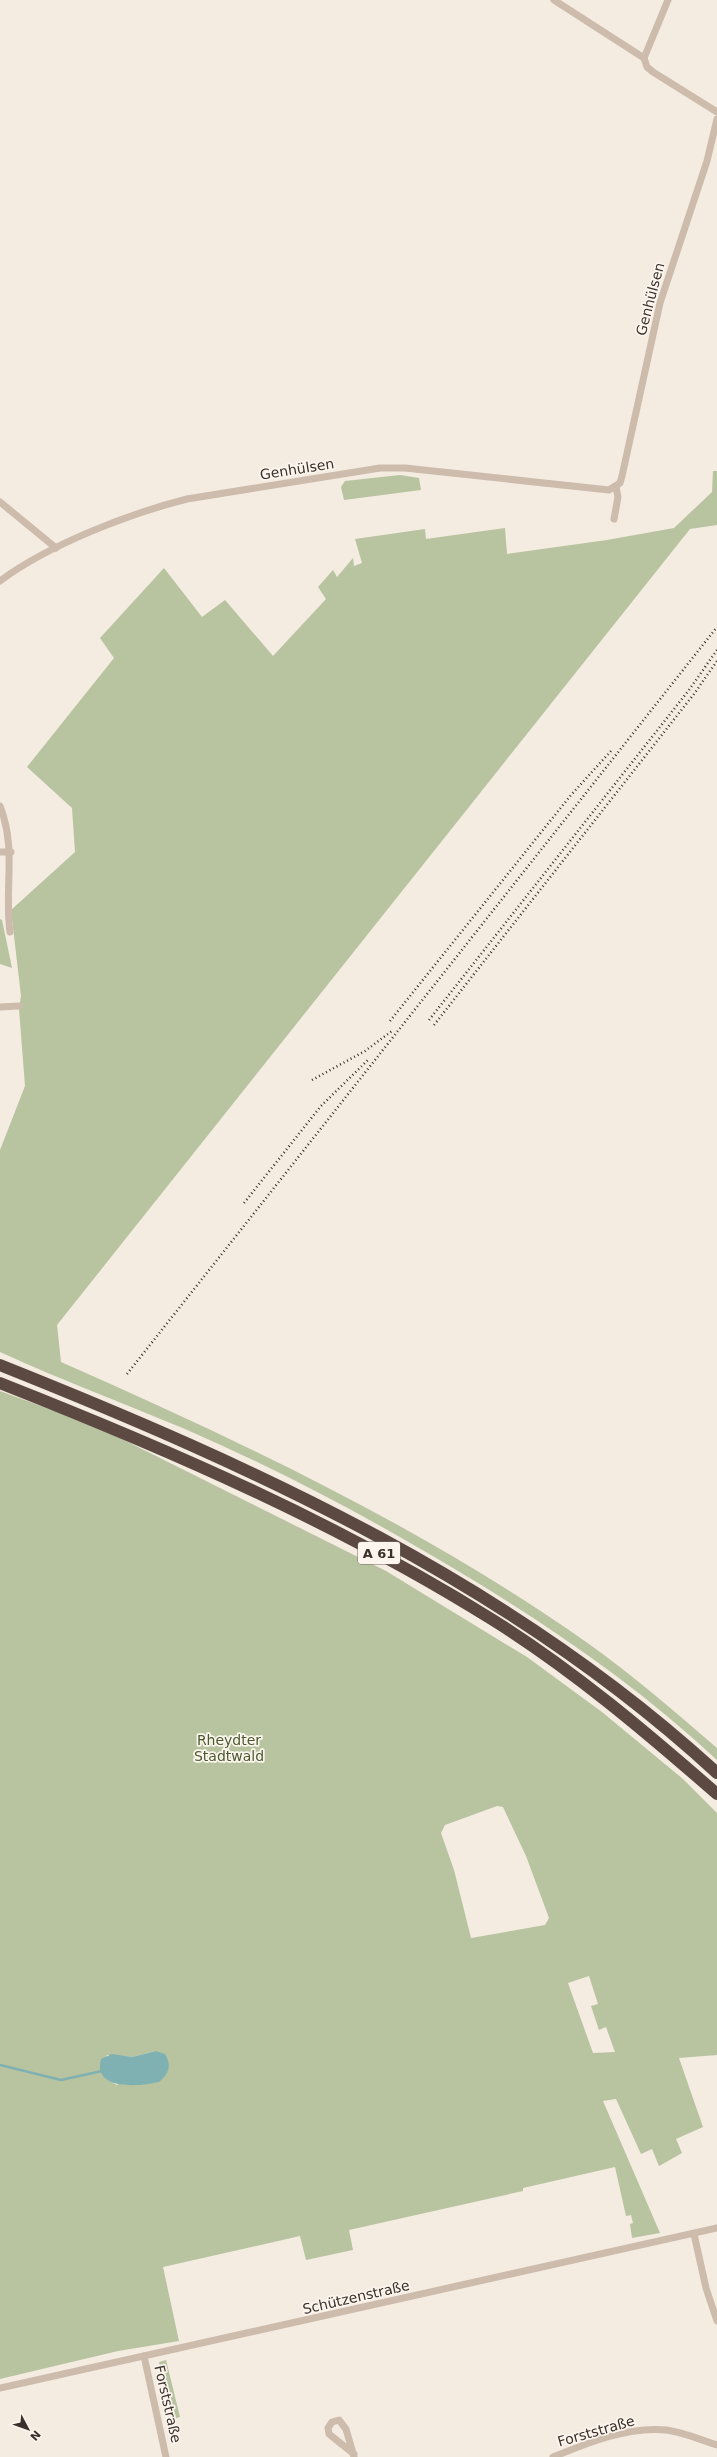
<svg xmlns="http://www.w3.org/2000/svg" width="717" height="2457" font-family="'DejaVu Sans',sans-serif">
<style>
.green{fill:#b8c4a0;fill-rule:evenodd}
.water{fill:#7fb0b2}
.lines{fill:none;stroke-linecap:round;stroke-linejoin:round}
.stream{stroke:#7fb0b2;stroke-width:2.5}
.street{stroke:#cdbbac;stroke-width:7}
.highway{stroke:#5c4a42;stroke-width:12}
.rail{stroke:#3b302b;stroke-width:2.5;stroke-dasharray:1 3;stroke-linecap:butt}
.labels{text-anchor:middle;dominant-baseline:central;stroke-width:3.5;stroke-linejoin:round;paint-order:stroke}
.shield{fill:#fbf5ee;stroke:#756b66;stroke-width:1}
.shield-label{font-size:13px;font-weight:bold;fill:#3b302b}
.street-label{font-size:14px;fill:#3b302b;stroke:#fbf5ee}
.park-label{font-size:14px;fill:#4a5a2e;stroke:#fbf5ee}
</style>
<rect width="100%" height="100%" fill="#f4ebe1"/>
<g class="green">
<path d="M713 471H717V525L690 529 57 1325 61 1362C244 1443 425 1528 589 1644 634 1676 675 1712 717 1748V1760C639 1687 550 1626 458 1571 370 1518 279 1470 185 1429 123 1403 61 1380 0 1352V1150L25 1086 19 1009 21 996 11 910 75 852 72 808 27 767 114 658 100 638 164 568 202 617 225 600 273 656 326 599 318 587 333 570 337 577 353 558 354 566 362 563 355 539 425 529 426 539 505 528 507 554 607 540 674 528 712 492Z"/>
<polygon points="400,475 419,478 421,490 344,500 341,487 345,481"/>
<polygon points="0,919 2,920 12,968 0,964"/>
<path d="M0 1391 96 1426 386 1571 527 1657 602 1712 683 1779 717 1813V2055L679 2058 703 2127 676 2139 682 2153 659 2166 652 2149 641 2154 616 2099 603 2101 660 2233 632 2238 630 2224 633 2223 631 2215 626 2216 615 2167 523 2188V2191L349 2230 353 2250 306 2260 300 2236 163 2267 179 2341 118 2351 0 2379ZM497 1806 503 1807 526 1856 549 1918 545 1925 471 1938 454 1870 441 1833 445 1825ZM589 1976 598 2004 591 2006 599 2030 606 2027 615 2052 593 2053 568 1983ZM156 2051 117 2085 106 2079 101 2070 107 2055 132 2057Z"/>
<polygon points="166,2360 180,2417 173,2419 159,2362"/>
</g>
<path class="water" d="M156 2051 165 2054C172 2065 169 2074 159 2082 142 2086 92 2092 101 2059L112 2054 132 2057Z"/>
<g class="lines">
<polyline class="stream" points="0,2065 61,2080 102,2071"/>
<g class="street">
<polyline points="554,0 644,58"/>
<polyline points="668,0 644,58 647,67 653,72 717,112"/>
<polyline points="0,502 56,548"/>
<polyline points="614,519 618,497 616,487"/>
<path d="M0 581C48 545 128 514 187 499L380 468H405L609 490 620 483 622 476 660 303 707 161 717 119"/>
<path d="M0 806C17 849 4 888 10 932"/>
<polyline points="0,852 11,852"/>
<polyline points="0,1007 19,1006"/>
<polyline points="694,2234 706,2288 717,2321"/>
<polyline points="144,2356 166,2457"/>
<polyline points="0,2388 717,2228"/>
<polyline points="354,2454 329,2434 328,2428 332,2422 339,2420 346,2429 354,2457"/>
<path d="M553 2457C587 2443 629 2426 666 2430 683 2432 701 2440 717 2445"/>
</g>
<g class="highway">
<path d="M0 1365C256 1467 512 1584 717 1773"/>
<path d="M0 1383C170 1450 338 1523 493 1620 573 1670 646 1732 717 1794"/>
</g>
<g class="rail">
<polyline points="429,1020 689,690 717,650"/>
<polyline points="390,1021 571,795 611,751"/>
<polyline points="434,1025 694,694 717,661"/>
<polyline points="312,1080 365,1051 392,1031"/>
<polyline points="244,1203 321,1106 368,1060"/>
<polyline points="127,1374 717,627"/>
</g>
</g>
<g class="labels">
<rect class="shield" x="358" y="1542" width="42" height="22" rx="3"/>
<g class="shield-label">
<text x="379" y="1553">A 61</text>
</g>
<g class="street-label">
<text transform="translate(650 299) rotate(-75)">Genhülsen</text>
<text transform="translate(297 469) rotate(-9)">Genhülsen</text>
<text transform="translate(356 2297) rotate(-13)">Schützenstraße</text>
<text transform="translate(168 2404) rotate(77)">Forststraße</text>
<text transform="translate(596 2431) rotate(-16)">Forststraße</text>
</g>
<g class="park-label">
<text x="229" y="1740">Rheydter<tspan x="229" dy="16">Stadtwald</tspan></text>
</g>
</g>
<g transform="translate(28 2429) rotate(131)" stroke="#fbf5ee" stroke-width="3" paint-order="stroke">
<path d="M0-3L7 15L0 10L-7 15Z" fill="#3b302b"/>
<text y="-6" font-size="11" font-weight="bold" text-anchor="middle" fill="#3b302b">N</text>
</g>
</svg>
